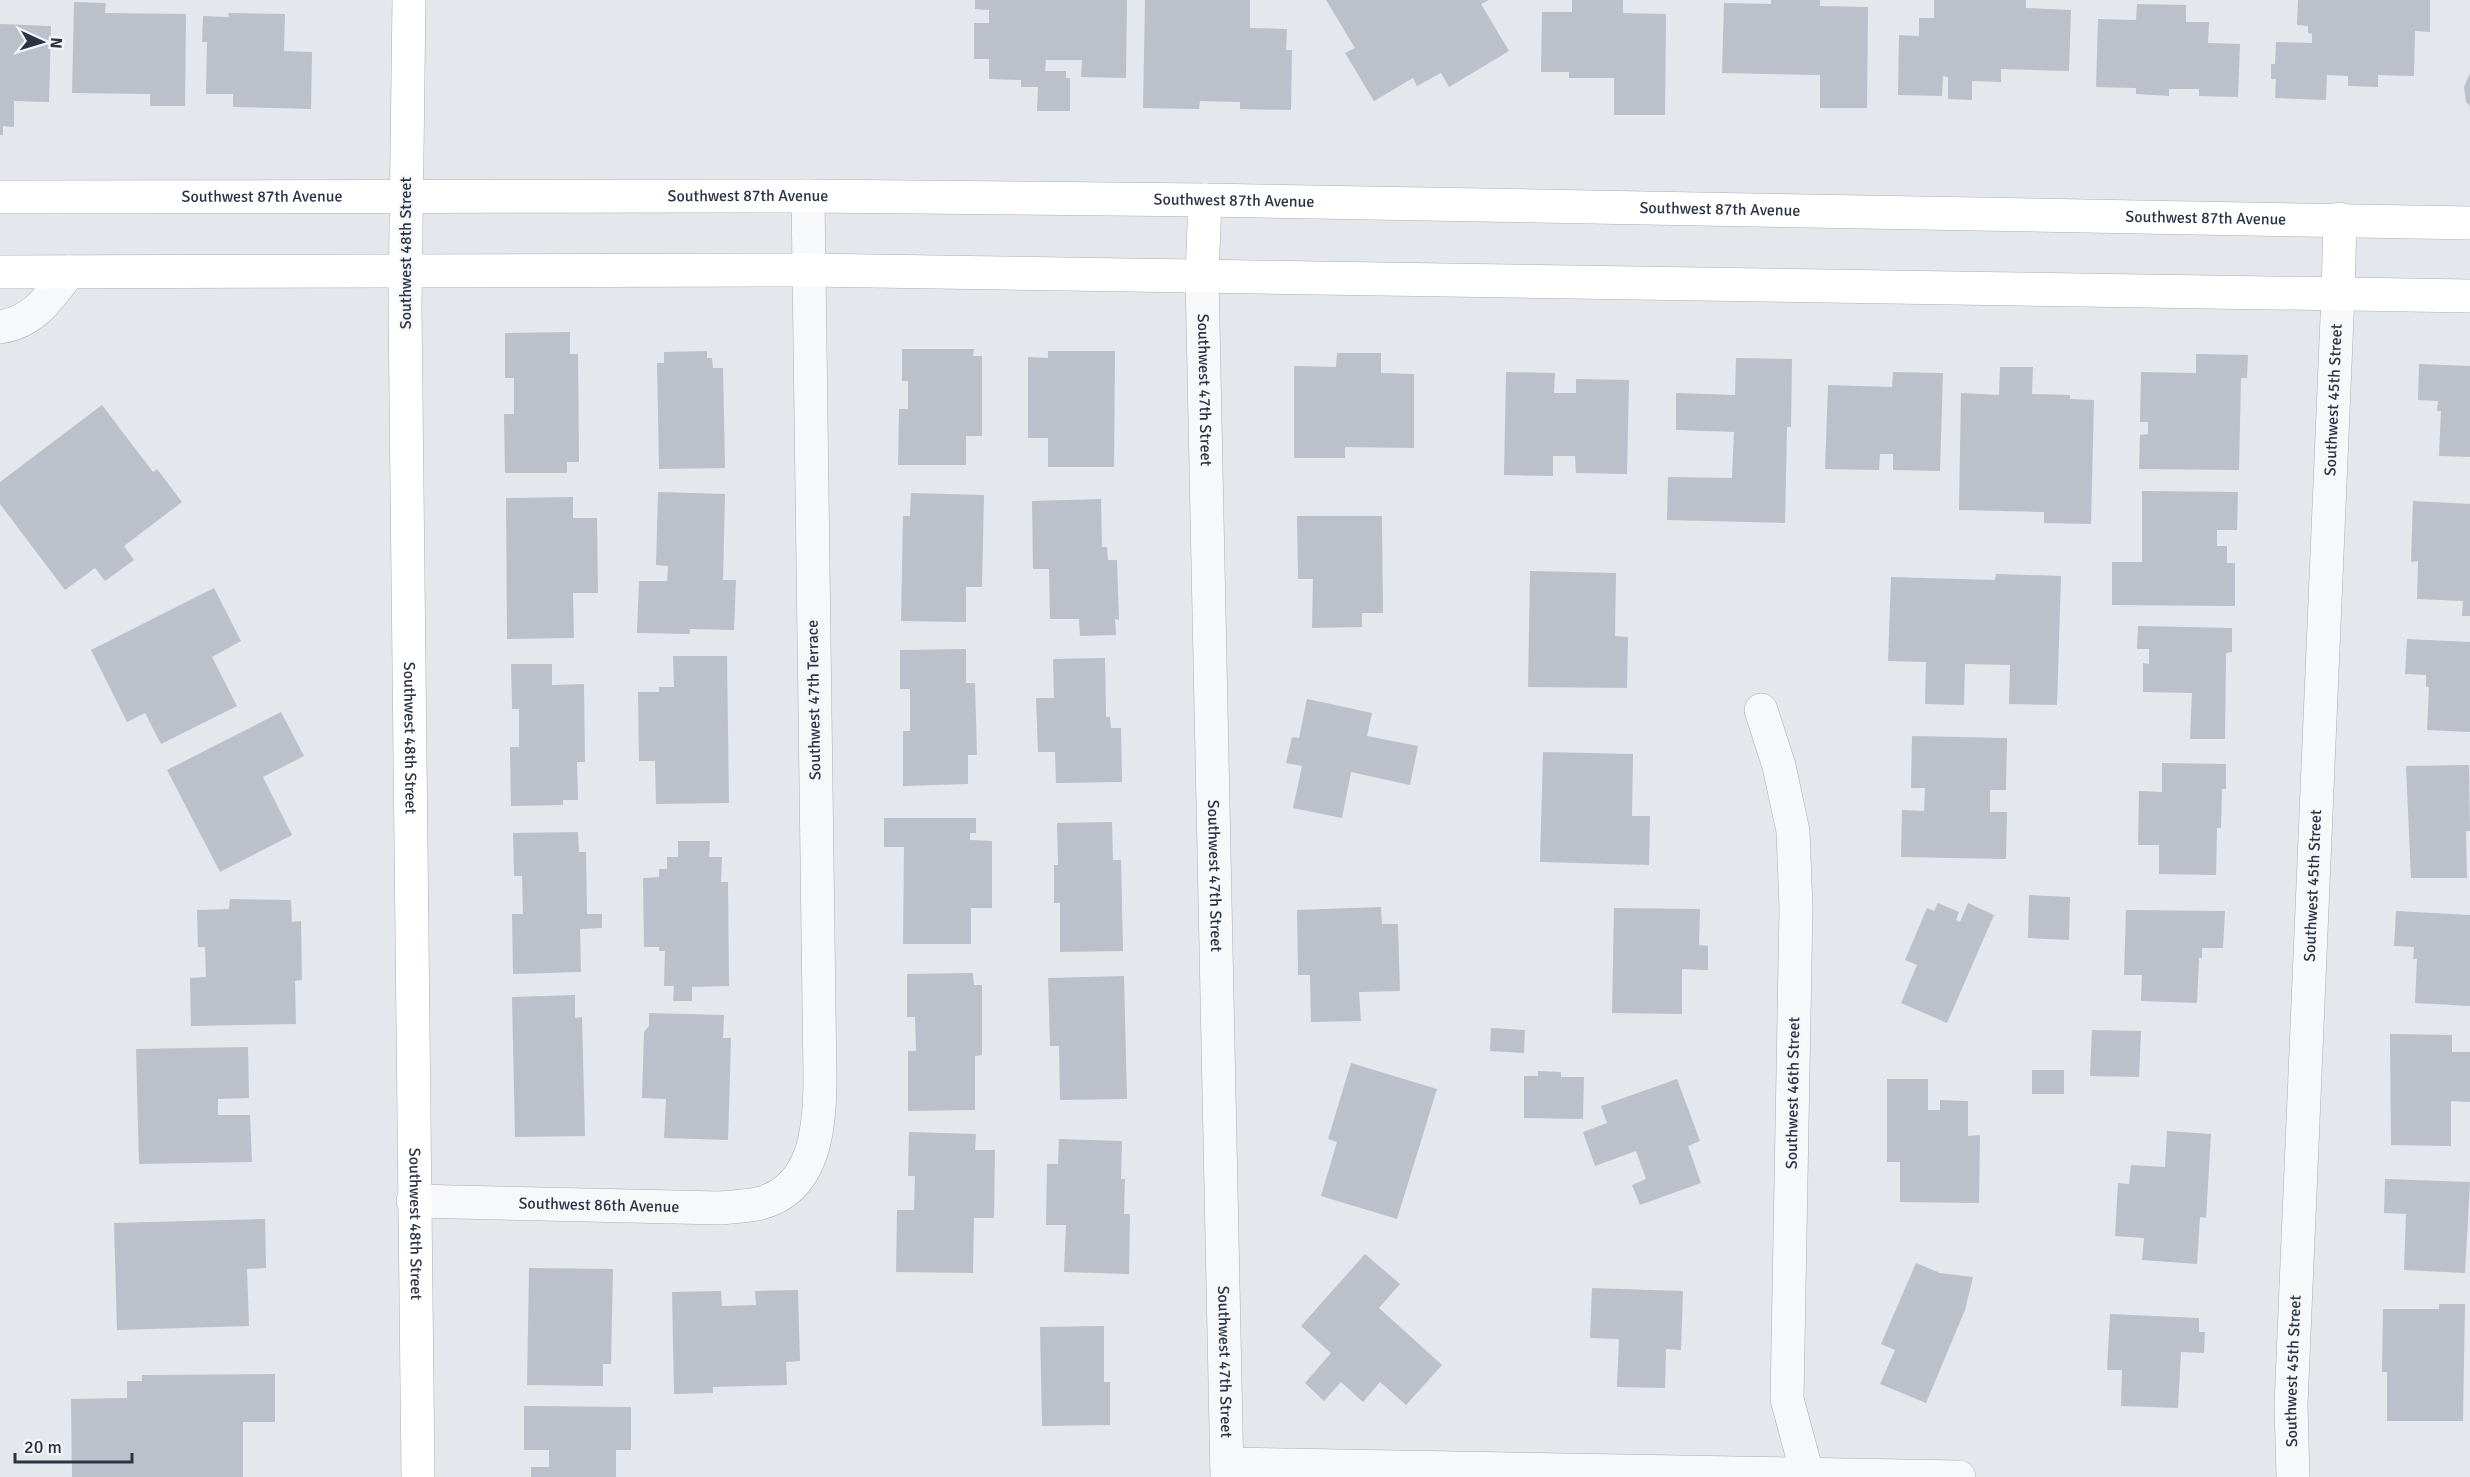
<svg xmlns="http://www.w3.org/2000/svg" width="2470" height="1477" font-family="Signika,sans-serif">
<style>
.building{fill:#bbc0ca}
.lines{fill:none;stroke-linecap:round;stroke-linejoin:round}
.street-casing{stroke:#a9aeb7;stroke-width:34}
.secondary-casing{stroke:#a9aeb7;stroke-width:34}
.street{stroke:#f7f8fa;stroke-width:33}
.secondary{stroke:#fff;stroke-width:33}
.labels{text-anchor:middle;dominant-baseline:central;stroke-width:4.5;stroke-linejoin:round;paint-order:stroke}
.street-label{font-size:16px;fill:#2b3445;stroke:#f4f6f9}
</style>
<rect width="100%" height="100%" fill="#e4e7ec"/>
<g class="building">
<polygon points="975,0 1127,0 1126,78 1081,77 1082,60 1046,60 1045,71 1066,71 1066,78 1070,78 1070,111 1037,111 1038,87 1021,87 1021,80 989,79 989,59 974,59 974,23 989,23 989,10 975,9"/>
<polygon points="1145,0 1250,0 1250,28 1287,29 1286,50 1292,50 1291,110 1240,109 1240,102 1200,101 1199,109 1143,108"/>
<polygon points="1326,0 1489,0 1481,4 1509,51 1449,87 1441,73 1417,86 1413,78 1374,101 1345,53 1355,48"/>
<polygon points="1572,0 1623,0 1623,13 1666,14 1665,115 1614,115 1614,78 1569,78 1569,72 1541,72 1542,12 1572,12"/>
<polygon points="1771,0 1820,0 1820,6 1868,7 1867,108 1820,108 1820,75 1722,73 1724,3 1771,4"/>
<polygon points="1934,0 2026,0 2026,8 2071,10 2069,71 2001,69 2001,82 1972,81 1972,100 1948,99 1948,77 1943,76 1942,96 1898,95 1899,35 1919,36 1919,18 1934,18"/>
<polygon points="2298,0 2430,0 2430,32 2415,31 2414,76 2378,75 2378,87 2348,86 2348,76 2327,75 2326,100 2275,98 2276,79 2271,79 2271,64 2275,64 2276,42 2312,43 2312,34 2308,33 2308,26 2297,25"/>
<polygon points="74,2 106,3 105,13 186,14 185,106 150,106 150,94 72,93"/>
<polygon points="2137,4 2186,5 2186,22 2209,22 2208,43 2240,44 2238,97 2199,96 2199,89 2169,89 2169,96 2136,94 2136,88 2096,87 2098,19 2136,20"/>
<polygon points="228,13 285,14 284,51 312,52 311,109 233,107 233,94 206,94 207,42 202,42 203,16 229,17"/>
<polygon points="0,24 51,26 49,102 14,101 14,127 3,126 3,135 0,135"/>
<polygon points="2470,73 2470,106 2466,102 2464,87"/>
<polygon points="570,332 570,354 578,354 579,462 567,462 567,473 505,473 504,414 514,414 514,378 505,378 505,333"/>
<polygon points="902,349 974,349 973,356 982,356 982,436 966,436 966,465 898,465 899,409 908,409 908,381 902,381"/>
<polygon points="707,351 707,358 712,358 713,368 723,368 725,468 659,469 657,363 664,363 664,352"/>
<polygon points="1048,351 1115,351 1114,467 1048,467 1048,438 1028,438 1028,357 1048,358"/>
<polygon points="1337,353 1381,353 1381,373 1414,374 1414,448 1345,447 1345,458 1294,458 1294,366 1336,367"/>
<polygon points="2196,354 2248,355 2247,378 2241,378 2239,470 2139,469 2140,435 2148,434 2148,422 2140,422 2141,372 2196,373"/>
<polygon points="1736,358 1792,359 1791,427 1787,427 1785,523 1667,520 1668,477 1732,478 1734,432 1676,430 1676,393 1735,395"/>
<polygon points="2419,364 2470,366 2470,457 2439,456 2441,411 2437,411 2438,401 2418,400"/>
<polygon points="2000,367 2033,367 2032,394 2070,395 2070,399 2094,400 2091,524 2044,523 2044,512 1959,510 1961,393 1999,395"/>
<polygon points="1506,372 1555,373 1554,393 1576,393 1576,379 1629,380 1627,474 1576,473 1575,456 1553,456 1553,476 1504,475"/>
<polygon points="1893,372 1943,373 1940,471 1893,470 1893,454 1880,454 1879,470 1825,469 1828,385 1892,387"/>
<polygon points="102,405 153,472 157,469 182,502 124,546 134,560 105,581 95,568 65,590 0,504 0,482"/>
<polygon points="2142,491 2238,492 2237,530 2217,530 2217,546 2227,546 2227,563 2235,563 2235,606 2112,605 2112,562 2142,562"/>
<polygon points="658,492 725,494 723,580 736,580 734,630 690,629 690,634 637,633 639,581 667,581 668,566 656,565"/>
<polygon points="911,493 984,495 982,587 966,587 966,622 901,621 903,516 910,516"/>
<polygon points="573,497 573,518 597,518 598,593 573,593 574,638 507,639 506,498"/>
<polygon points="1101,499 1102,547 1107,547 1108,560 1117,560 1119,620 1115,619 1116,635 1080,636 1079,619 1050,619 1049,569 1033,569 1032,501"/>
<polygon points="2413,501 2470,504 2470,616 2462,616 2463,601 2417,599 2418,561 2411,562"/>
<polygon points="1297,516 1382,516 1383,613 1362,613 1362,627 1312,628 1313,579 1298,579"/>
<polygon points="1530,571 1616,573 1615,636 1628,637 1627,688 1528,687"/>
<polygon points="1996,574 2061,576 2057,705 2009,704 2010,665 1965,664 1964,705 1925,704 1926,662 1888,661 1891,577 1995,580"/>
<polygon points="214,588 241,641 212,657 237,706 161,744 145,713 127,722 91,650"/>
<polygon points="2138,626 2232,628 2232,652 2226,653 2225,739 2190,739 2192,693 2143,692 2143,663 2149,664 2149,649 2137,649"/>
<polygon points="2407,639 2470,642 2470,732 2427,730 2429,687 2426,687 2426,675 2405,674"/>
<polygon points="966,649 966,683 975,683 977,755 968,755 968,784 903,786 903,731 910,731 910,689 900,689 900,650"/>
<polygon points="673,656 727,656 729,803 656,804 655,761 639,761 638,692 659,692 659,687 674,687"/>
<polygon points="1105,658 1106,717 1110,717 1111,728 1121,728 1122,782 1056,783 1055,752 1038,752 1036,698 1054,698 1053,659"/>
<polygon points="511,664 552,664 552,685 584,684 585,762 577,762 578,800 563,800 563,805 511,806 510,747 519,747 519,709 512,709"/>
<polygon points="1307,699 1372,713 1367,736 1418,746 1410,785 1351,772 1342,818 1293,808 1302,766 1286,763 1292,737 1299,738"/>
<polygon points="281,712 304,756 263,777 292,835 220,872 167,770"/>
<polygon points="1912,736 2007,738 2006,790 1990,790 1990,812 2007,812 2006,859 1901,857 1902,810 1924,811 1925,788 1911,788"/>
<polygon points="1543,752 1633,754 1632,816 1650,816 1649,865 1540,862"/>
<polygon points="2162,763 2226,764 2226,789 2222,789 2221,828 2217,828 2216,875 2159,874 2159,845 2138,845 2139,791 2162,792"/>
<polygon points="2469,765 2470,831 2466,831 2467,878 2411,878 2406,766"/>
<polygon points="884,818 976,818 976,833 970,833 970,840 992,841 992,908 971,908 971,944 903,944 904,847 884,847"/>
<polygon points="1112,822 1113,860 1121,860 1123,951 1060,952 1060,903 1054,903 1054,865 1058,865 1057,823"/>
<polygon points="578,832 579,852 586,852 587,914 602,914 602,928 580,929 581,972 513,974 512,914 523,914 522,876 514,876 513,833"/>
<polygon points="678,841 710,841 709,857 722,857 721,882 728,882 729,986 692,987 692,1001 673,1001 674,986 664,986 665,951 659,951 659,947 644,947 643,878 659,877 659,869 667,869 667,857 678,857"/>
<polygon points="2029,895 2070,897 2069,940 2028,938"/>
<polygon points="230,899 291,900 292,922 301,921 302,980 295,981 296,1024 191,1026 190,978 206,977 205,947 198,947 197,910 229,909"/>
<polygon points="1938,903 1959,912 1956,920 1960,922 1968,903 1994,915 1947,1023 1901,1003 1917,965 1905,960 1927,908 1934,911"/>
<polygon points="1381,907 1382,924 1398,924 1400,991 1359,992 1361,1021 1311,1022 1310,975 1298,975 1297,910"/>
<polygon points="1614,908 1700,909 1699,945 1708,946 1708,970 1682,969 1682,1014 1612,1013"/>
<polygon points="2126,910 2225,911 2223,948 2202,948 2202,958 2199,958 2197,1003 2141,1001 2142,975 2124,975"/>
<polygon points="2396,911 2470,915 2470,1006 2415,1003 2417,959 2413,959 2414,947 2394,946"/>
<polygon points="973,973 974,985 982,985 982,1055 975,1056 975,1110 908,1111 908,1051 916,1051 915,1017 907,1017 907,974"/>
<polygon points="1124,976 1127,1099 1060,1100 1059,1046 1050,1046 1048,978"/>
<polygon points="575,995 575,1018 582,1017 585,1136 515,1137 512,997"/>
<polygon points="649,1013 724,1015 723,1038 731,1038 728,1140 664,1138 666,1099 642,1098 644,1032 649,1026"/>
<polygon points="1491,1028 1525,1030 1524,1053 1490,1051"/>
<polygon points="2092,1030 2141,1031 2139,1077 2090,1076"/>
<polygon points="2390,1034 2452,1035 2452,1052 2470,1052 2470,1102 2451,1101 2451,1146 2391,1145"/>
<polygon points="248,1047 249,1098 218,1099 218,1115 250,1115 252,1162 139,1164 136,1049"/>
<polygon points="1351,1063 1437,1089 1397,1219 1321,1196 1337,1142 1328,1139"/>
<rect x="2032" y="1070" width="32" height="24"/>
<polygon points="1538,1071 1561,1072 1561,1077 1584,1077 1583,1119 1524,1118 1524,1076 1538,1076"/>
<polygon points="1677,1079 1700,1141 1688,1146 1701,1183 1640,1205 1632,1185 1646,1179 1636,1151 1595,1166 1583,1132 1607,1123 1601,1106"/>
<polygon points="1887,1079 1928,1079 1928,1110 1940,1110 1940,1100 1968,1101 1968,1136 1980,1135 1979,1203 1900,1202 1900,1162 1887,1162"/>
<polygon points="2167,1131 2211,1134 2206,1218 2200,1217 2197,1264 2142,1260 2144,1238 2115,1236 2118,1183 2129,1184 2131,1165 2165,1167"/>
<polygon points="909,1132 976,1134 975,1150 995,1150 994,1218 974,1218 973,1273 896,1272 897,1210 914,1210 915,1176 908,1176"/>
<polygon points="1059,1139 1122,1141 1121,1179 1125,1179 1124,1214 1130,1214 1129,1274 1064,1272 1066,1225 1046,1225 1047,1164 1058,1164"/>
<polygon points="2385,1179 2470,1182 2465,1273 2404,1270 2406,1214 2384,1213"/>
<polygon points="265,1219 266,1268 247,1269 249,1326 117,1330 114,1223"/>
<polygon points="1365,1254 1400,1284 1379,1308 1442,1365 1406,1405 1380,1382 1363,1402 1341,1382 1324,1401 1305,1383 1331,1353 1301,1326"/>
<polygon points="1916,1263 1940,1273 1973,1277 1965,1310 1926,1403 1880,1384 1895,1350 1881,1344"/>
<polygon points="529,1268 613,1269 611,1364 603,1364 603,1386 527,1385"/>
<polygon points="1592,1288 1683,1291 1681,1350 1666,1349 1665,1388 1617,1387 1619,1339 1590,1338"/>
<polygon points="798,1290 800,1361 786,1362 787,1385 713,1387 713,1393 674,1394 672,1292 721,1291 722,1306 756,1305 755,1291"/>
<polygon points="2439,1304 2465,1304 2463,1421 2387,1421 2387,1372 2382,1372 2383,1309 2439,1309"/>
<polygon points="2110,1314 2199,1318 2199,1332 2205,1332 2204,1353 2181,1352 2178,1408 2121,1406 2122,1370 2107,1370"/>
<polygon points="1104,1326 1104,1382 1110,1382 1110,1425 1042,1426 1040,1327"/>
<polygon points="275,1374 275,1422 243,1422 243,1477 72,1477 71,1399 127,1398 127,1381 142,1381 142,1375"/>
<polygon points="524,1406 631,1407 631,1450 616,1450 616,1477 531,1477 531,1467 549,1467 549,1450 524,1450"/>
</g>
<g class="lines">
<defs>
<g id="street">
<path id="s1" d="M1202 276 1227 1477"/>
<path d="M0 327C34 322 49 298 69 272"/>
<polyline points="1761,710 1779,766 1793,831 1796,908 1787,1399 1808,1477"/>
<path id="s2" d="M413 1201 720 1208C732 1207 745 1206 757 1204 815 1191 820 1128 820 1079L808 196"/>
<polyline points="1227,1464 1959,1477"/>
<path id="s3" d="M2293 1477 2291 1405 2338 294"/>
</g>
<g id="secondary">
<path id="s4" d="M409 0 405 306 418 1477"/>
<path id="s5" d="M0 197 808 196 1205 200 2470 223"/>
<polyline points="0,272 808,270 2470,296"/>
<polyline points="1202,276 1205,200"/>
<polyline points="2338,294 2340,219"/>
</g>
</defs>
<use href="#street" class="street-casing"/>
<use href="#secondary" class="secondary-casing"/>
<use href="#street" class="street"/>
<use href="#secondary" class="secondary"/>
</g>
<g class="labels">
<g class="street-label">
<text stroke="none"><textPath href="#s5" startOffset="748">Southwest 87th Avenue</textPath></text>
<text stroke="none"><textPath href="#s5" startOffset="262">Southwest 87th Avenue</textPath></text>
<text stroke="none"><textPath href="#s5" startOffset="1234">Southwest 87th Avenue</textPath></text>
<text stroke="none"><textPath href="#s5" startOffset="1720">Southwest 87th Avenue</textPath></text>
<text stroke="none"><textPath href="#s5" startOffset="2206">Southwest 87th Avenue</textPath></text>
<text transform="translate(406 253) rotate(-90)">Southwest 48th Street</text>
<text stroke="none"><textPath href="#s1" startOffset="114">Southwest 47th Street</textPath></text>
<text stroke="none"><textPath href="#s3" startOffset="1078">Southwest 45th Street</textPath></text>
<text transform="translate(814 700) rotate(-91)">Southwest 47th Terrace</text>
<text stroke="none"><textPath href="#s4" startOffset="738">Southwest 48th Street</textPath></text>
<text stroke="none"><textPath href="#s1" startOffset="600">Southwest 47th Street</textPath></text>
<text stroke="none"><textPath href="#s3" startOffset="592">Southwest 45th Street</textPath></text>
<text transform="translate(1793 1093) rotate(-89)">Southwest 46th Street</text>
<text stroke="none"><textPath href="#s2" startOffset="186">Southwest 86th Avenue</textPath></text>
<text stroke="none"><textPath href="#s4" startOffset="1224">Southwest 48th Street</textPath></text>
<text stroke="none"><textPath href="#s1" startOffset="1086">Southwest 47th Street</textPath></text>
<text stroke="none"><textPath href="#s3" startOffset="106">Southwest 45th Street</textPath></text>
</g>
</g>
<g transform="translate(42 42) rotate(94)" stroke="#f4f6f9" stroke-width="4.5" paint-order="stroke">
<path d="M0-4.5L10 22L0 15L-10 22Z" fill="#2b3445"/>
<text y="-9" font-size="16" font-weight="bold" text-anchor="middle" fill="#2b3445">N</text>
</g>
<path d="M15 1453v9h117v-9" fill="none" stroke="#2b3445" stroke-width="3"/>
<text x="24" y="1453" font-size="18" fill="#2b3445" stroke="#f4f6f9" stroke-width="4.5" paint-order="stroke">20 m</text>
</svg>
